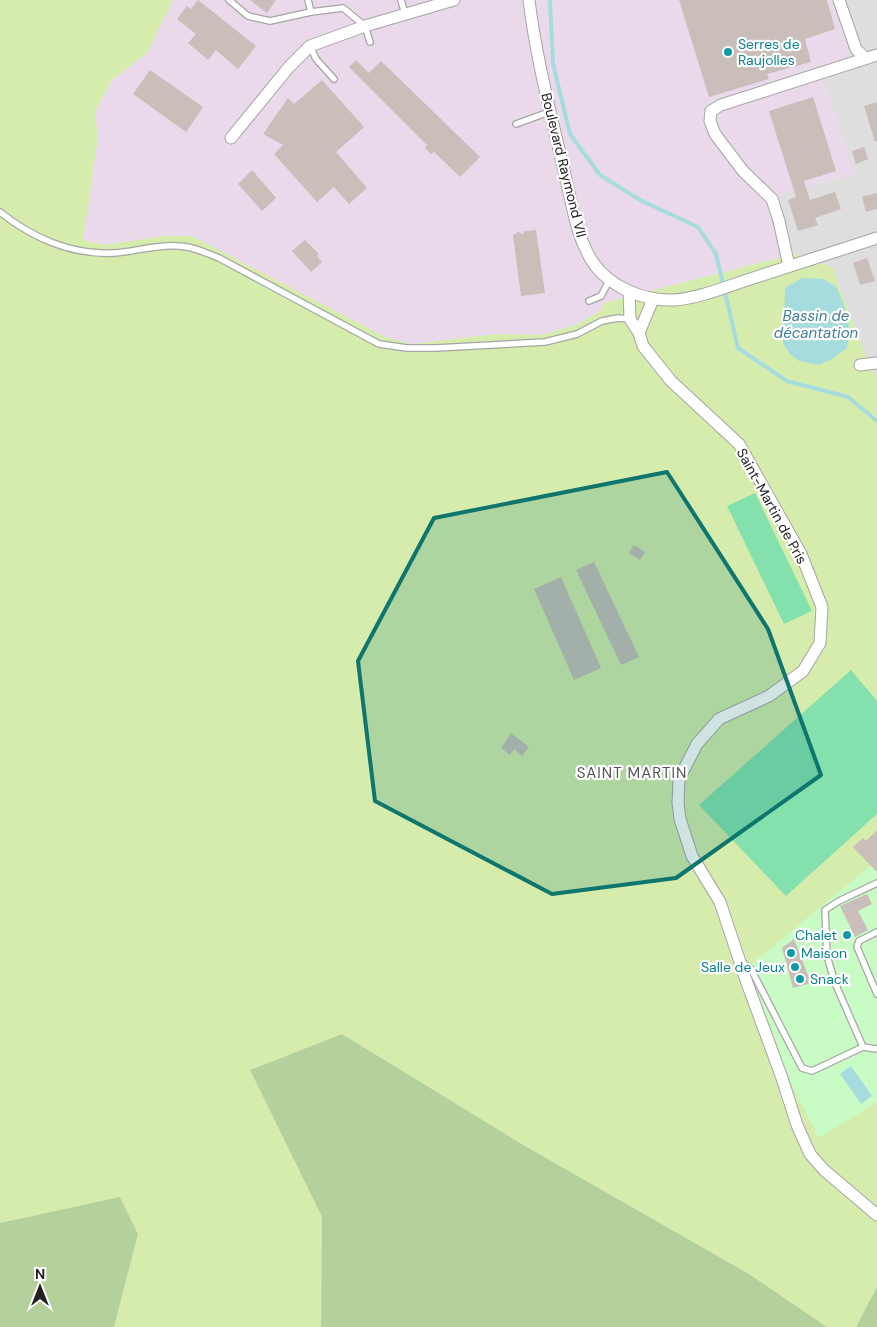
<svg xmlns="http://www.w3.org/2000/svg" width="877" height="1327" font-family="'DM Sans',sans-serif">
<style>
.residential{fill:#dfdede}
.industrial{fill:#ead9ea}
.grass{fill:#d6ecad}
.forest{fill:#b4d19b}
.park{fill:#c9fbc4}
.pitch{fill:#84e1ae}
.water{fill:#a7dcdf}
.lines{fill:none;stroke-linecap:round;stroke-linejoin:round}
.stream{stroke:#a7dcdf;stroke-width:4}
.building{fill:#c9beba}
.lane-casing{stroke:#a5a5a5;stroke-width:8}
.street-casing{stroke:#a5a5a5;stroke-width:13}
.lane{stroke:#fff;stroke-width:5.5}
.street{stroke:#fff;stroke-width:11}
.marked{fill:#0f766e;fill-opacity:0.2;stroke:#0f766e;stroke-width:4;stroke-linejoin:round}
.culture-dot{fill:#0f9aa8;stroke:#fff;stroke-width:2}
.labels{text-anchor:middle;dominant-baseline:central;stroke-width:4.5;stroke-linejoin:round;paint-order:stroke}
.culture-label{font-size:14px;fill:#0d838f;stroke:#fff;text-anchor:start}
.street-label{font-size:14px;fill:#212121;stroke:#fff}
.water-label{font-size:15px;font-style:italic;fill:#417d9c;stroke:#fff}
.neighbourhood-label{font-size:15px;letter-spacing:1px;fill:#545454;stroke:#fff}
</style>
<rect width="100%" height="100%" fill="#f1ece7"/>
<polygon class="residential" points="831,0 877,0 877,375 873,375 832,268 794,254 779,195 853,173 823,80 853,63"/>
<polygon class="industrial" points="173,0 831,0 853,63 823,80 854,173 779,195 794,254 604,303 602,310 576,325 542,335 496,334 412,344 385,337 164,236 104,245 82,240 98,138 95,112 112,80 147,53"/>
<polygon class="grass" points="0,0 173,0 147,53 112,80 95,111 98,138 83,240 104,245 164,236 192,236 385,337 412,344 496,334 542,335 576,325 602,310 603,303 794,254 832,267 873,374 877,375 877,1287 856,1327 827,1327 749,1274 525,1146 342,1034 250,1070 322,1217 321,1327 114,1327 138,1234 120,1198 0,1223"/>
<g class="forest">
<polygon points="342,1034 525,1146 749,1274 827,1327 321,1327 322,1217 250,1070"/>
<polygon points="120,1197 138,1234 114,1327 0,1327 0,1223"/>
<polygon points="877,1287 877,1327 856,1327"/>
</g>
<polygon class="park" points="877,860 877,1102 819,1138 791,1083 748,967"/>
<g class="pitch">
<polygon points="755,493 812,611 784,624 727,506"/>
<polygon points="851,670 877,701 877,814 786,896 699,805"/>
</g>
<g class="water">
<path d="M802 278 823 279 836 286C847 312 852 319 847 348L832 359 819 365 799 361 790 354 783 343 785 288Z"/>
<polygon points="851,1066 872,1096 861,1104 840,1074"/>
</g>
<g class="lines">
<polyline class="stream" points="550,0 553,64 570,134 600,175 640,200 698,227 716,254 738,348 787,381 848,397 877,421"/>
</g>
<g class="building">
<polygon points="198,0 256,46 238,69 216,50 208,60 188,43 196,34 177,19 187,6 191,9"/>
<polygon points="250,0 276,0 267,13"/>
<polygon points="679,0 827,0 835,29 805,39 811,62 767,74 769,79 709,97"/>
<polygon points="356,60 369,73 381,61 480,157 460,177 434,152 431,154 425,148 427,145 349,67"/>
<polygon points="150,70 203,107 186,132 133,94"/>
<polygon points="322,80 364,127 336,152 367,188 349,204 334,187 317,202 274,154 283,145 263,134 288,98 294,104"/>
<polygon points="813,97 836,171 804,181 810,200 835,192 841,209 815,218 818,225 798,231 788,200 796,197 769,111"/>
<polygon points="877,102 877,141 875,142 864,106"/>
<polygon points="864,147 868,159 856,164 852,151"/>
<polygon points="252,170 276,198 262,211 238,184"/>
<polygon points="877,193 877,209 866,212 862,197"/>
<polygon points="536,230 545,293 521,296 513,235 518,232 523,234 525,231"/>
<polygon points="305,240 319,254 317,256 322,262 311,272 292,251"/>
<polygon points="867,258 875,281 860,285 853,263"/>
<polygon points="634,545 645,552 640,560 629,553"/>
<polygon points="594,562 639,657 621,665 576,570"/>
<polygon points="561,577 601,668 574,680 534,589"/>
<polygon points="511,733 529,747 522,756 514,749 510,755 501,748"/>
<polygon points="877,830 877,872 853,847 863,838 866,841"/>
<polygon points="867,894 872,904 858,911 868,930 855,937 840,906"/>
<polygon points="794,939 811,983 793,988 782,948"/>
</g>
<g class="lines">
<defs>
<g id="lane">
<polyline points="229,0 248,16 270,21 311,12 343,8 365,26 370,42"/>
<polyline points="308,0 311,12"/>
<polyline points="401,0 405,14"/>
<polyline points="310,46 316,59 334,79"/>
<polyline points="516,124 549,112"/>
<path d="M0 212C32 238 72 255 113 253 135 252 157 244 178 246 192 246 206 253 219 258L379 344 407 348H436L545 342 577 334 602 321 618 318 632 319"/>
<polyline points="589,301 601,296 610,279"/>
<polyline points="877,932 859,941 857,947 877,994"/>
<polyline points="743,963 751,969 802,1068 812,1071 863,1047 835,983 827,956 825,910 839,901 877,883"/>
<polyline points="863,1047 877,1049"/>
</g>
<g id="street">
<path d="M529 0C536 58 551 114 564 171 572 201 575 234 592 261 609 287 643 301 674 300 696 299 726 287 747 280 790 266 834 252 877 238"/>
<polyline points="839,0 856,49 865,58"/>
<polyline points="231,138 289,67 310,46 365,26 454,0"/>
<polyline points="789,266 779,221 772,199 743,171 715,134 710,121 711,111 721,105 877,55"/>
<polyline points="629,292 630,319 639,333 653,299"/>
<polyline points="639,333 643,346 671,381 739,444 801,554 822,607 820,643 803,671 769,696 719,719 697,744 679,779 678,803 680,819 692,856 720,902 747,983 782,1078 797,1125 810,1154 824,1170 877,1215"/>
<polyline points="860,365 877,363"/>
</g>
</defs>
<use href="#lane" class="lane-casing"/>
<use href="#street" class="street-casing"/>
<use href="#lane" class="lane"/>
<use href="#street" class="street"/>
</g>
<path class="marked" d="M667 472 768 629 821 775 676 878 552 894 375 801 358 661 434 518Z"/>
<g class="culture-dot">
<circle cx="728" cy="52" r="5"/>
<circle cx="847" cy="935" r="5"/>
<circle cx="791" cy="953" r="5"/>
<circle cx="795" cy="967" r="5"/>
<circle cx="800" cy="979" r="5"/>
</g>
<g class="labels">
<g class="culture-label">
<text x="738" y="44">Serres de<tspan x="738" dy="16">Raujolles</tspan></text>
<text x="837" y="935" text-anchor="end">Chalet</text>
<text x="801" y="953">Maison</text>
<text x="785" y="967" text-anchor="end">Salle de Jeux</text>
<text x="810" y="979">Snack</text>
</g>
<g class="street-label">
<text transform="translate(564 165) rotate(76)">Boulevard Raymond VII</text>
<text transform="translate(772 506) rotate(61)">Saint-Martin de Pris</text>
</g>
<g class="water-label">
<text x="816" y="316">Bassin de<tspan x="816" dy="17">décantation</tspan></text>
</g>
<g class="neighbourhood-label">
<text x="632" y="773">SAINT MARTIN</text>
</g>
</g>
<g transform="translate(40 1287)" stroke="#ffffff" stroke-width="4" paint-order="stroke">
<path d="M0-4L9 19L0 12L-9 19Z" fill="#212121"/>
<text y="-8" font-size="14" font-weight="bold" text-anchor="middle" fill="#212121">N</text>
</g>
</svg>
